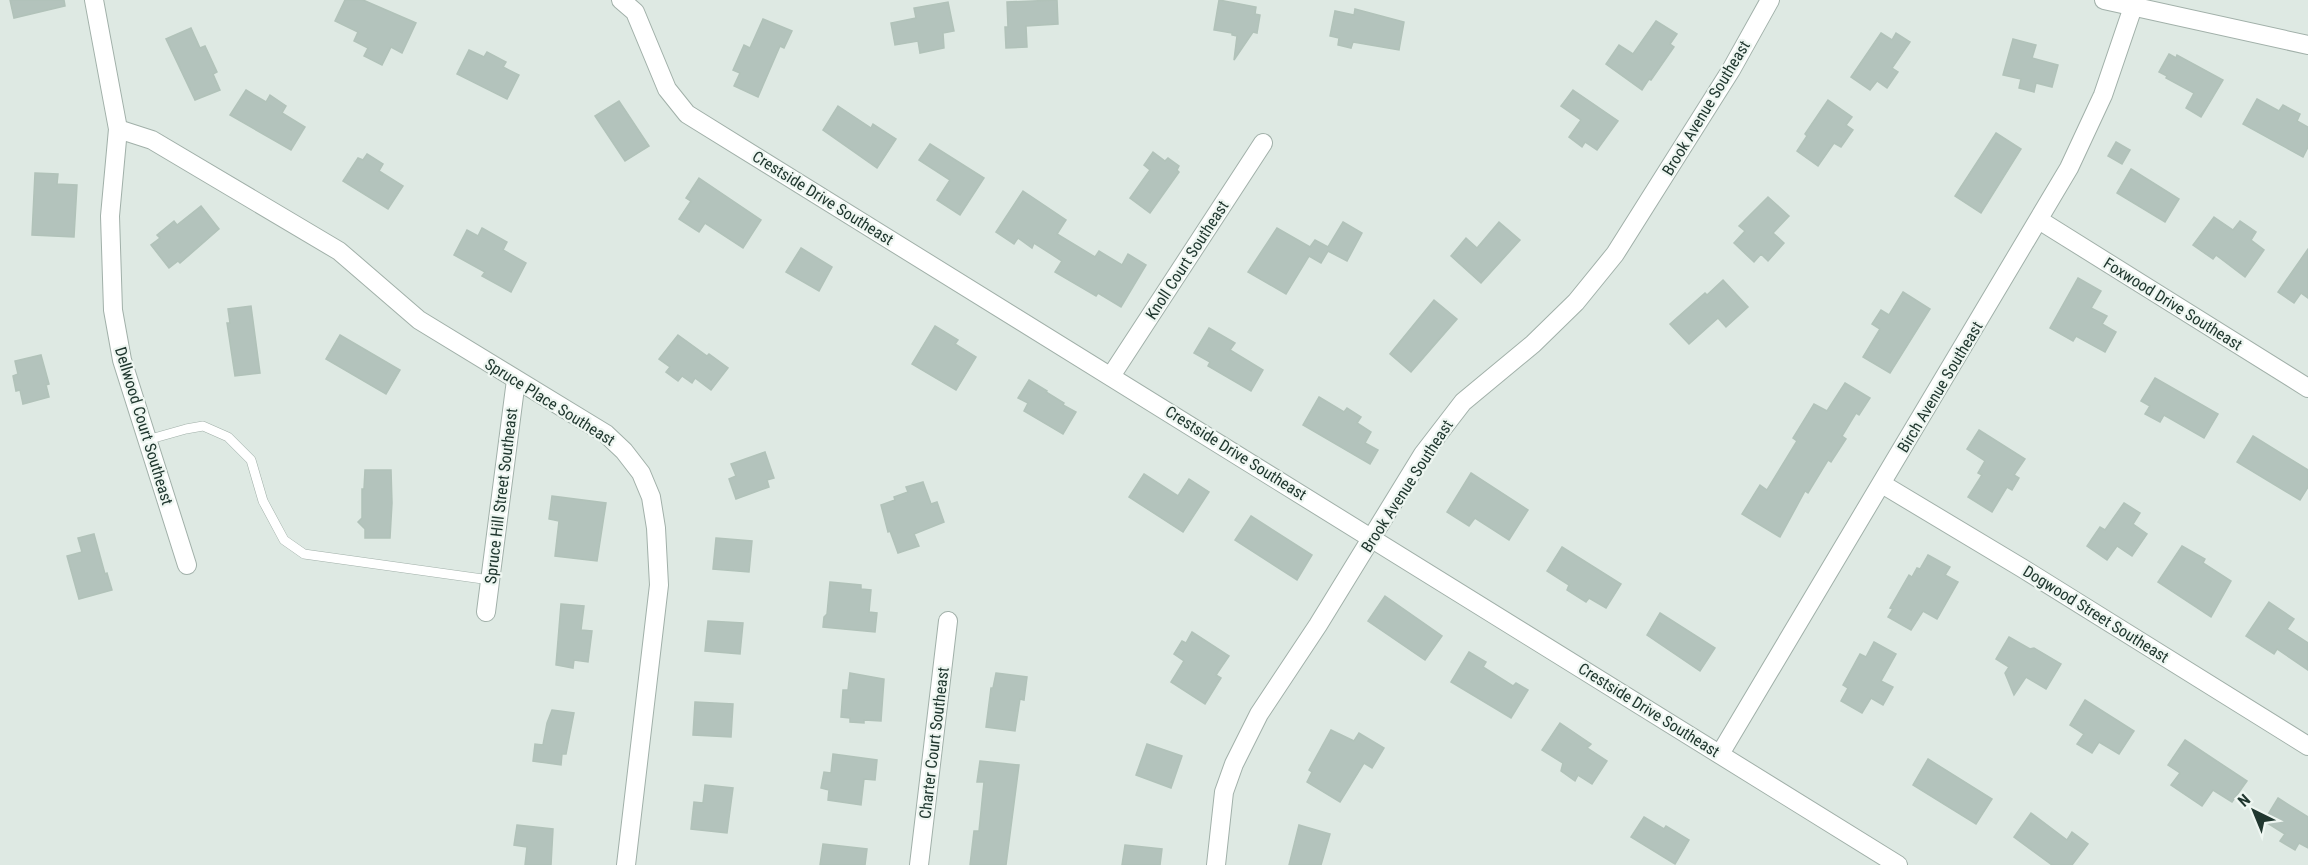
<svg xmlns="http://www.w3.org/2000/svg" width="2308" height="865" font-family="'Roboto Condensed',sans-serif">
<style>
.building{fill:#b3c3bc;stroke:#b1c2b9;stroke-width:1.5}
.lines{fill:none;stroke-linecap:round;stroke-linejoin:round}
.lane-casing{stroke:#a1b0a9;stroke-width:10}
.street-casing{stroke:#a1b0a9;stroke-width:20}
.lane{stroke:#fff;stroke-width:9}
.street{stroke:#fff;stroke-width:18}
.labels{text-anchor:middle;dominant-baseline:central;stroke-width:4.5;stroke-linejoin:round;paint-order:stroke}
.street-label{font-size:16px;fill:#20372f;stroke:#eef6f1}
</style>
<rect width="100%" height="100%" fill="#dee9e3"/>
<g class="building">
<polygon points="10,0 64,0 65,6 14,18"/>
<polygon points="345,0 363,0 416,23 402,53 391,47 382,65 364,56 368,48 354,41 358,32 335,21"/>
<polygon points="1057,0 1058,24 1026,26 1027,47 1006,48 1005,27 1008,27 1007,2"/>
<polygon points="1219,0 1256,7 1255,14 1260,15 1257,33 1253,32 1234,60 1237,36 1232,35 1232,33 1214,30"/>
<polygon points="948,2 954,31 943,33 944,48 920,53 918,41 895,45 891,23 916,18 914,8"/>
<polygon points="1355,9 1404,22 1399,50 1353,42 1351,48 1338,45 1339,38 1330,36 1335,11 1354,15"/>
<polygon points="763,19 792,31 784,48 780,46 758,97 734,86 740,73 733,70 744,45 750,48"/>
<polygon points="1656,21 1677,34 1670,44 1674,47 1651,80 1649,79 1642,90 1606,64 1619,45 1633,54"/>
<polygon points="191,28 200,48 205,46 217,72 213,74 220,90 195,100 166,39"/>
<polygon points="1881,33 1892,40 1896,33 1910,42 1892,68 1898,72 1887,88 1877,81 1870,90 1851,77"/>
<polygon points="2013,39 2036,45 2032,58 2058,65 2052,87 2036,83 2034,92 2019,88 2021,79 2003,75"/>
<polygon points="469,50 484,57 487,52 506,62 503,67 519,75 507,99 457,74"/>
<polygon points="2169,54 2176,58 2177,55 2223,80 2201,117 2186,108 2194,93 2166,78 2167,76 2159,72"/>
<polygon points="246,90 266,102 270,95 286,106 282,113 305,127 291,150 230,115"/>
<polygon points="1573,90 1618,121 1597,150 1585,142 1582,147 1569,137 1581,120 1561,106"/>
<polygon points="2257,99 2279,111 2283,105 2300,114 2297,121 2308,127 2308,147 2303,157 2243,124"/>
<polygon points="1828,100 1852,117 1846,125 1853,130 1841,147 1834,143 1818,166 1797,151 1807,136 1805,134"/>
<polygon points="619,101 649,146 625,161 595,116"/>
<polygon points="838,106 871,128 873,124 896,139 877,168 823,130"/>
<polygon points="1996,133 2021,149 1981,213 1955,196"/>
<polygon points="2116,142 2130,150 2122,164 2108,156"/>
<polygon points="930,144 984,178 960,215 937,200 950,180 919,160"/>
<polygon points="1153,152 1165,161 1168,158 1179,166 1177,170 1179,172 1150,213 1130,198 1150,170 1144,165"/>
<polygon points="367,154 383,164 379,171 403,186 388,209 343,181 358,158 363,160"/>
<polygon points="2131,169 2179,199 2165,222 2117,193"/>
<polygon points="35,173 58,174 57,184 77,185 74,237 32,235"/>
<polygon points="699,178 761,220 743,248 705,223 699,232 679,219 691,201 686,198"/>
<polygon points="1023,191 1066,220 1057,234 1095,257 1099,251 1122,265 1128,254 1146,265 1121,307 1098,293 1096,296 1055,272 1062,261 1034,243 1032,248 1018,238 1014,244 996,232"/>
<polygon points="1768,197 1789,216 1773,233 1784,243 1768,261 1761,254 1754,262 1734,243 1745,231 1739,226"/>
<polygon points="201,206 219,229 180,263 178,261 169,268 151,245 160,238 157,235 174,221 177,225"/>
<polygon points="2214,217 2233,230 2240,221 2256,232 2251,240 2264,250 2245,277 2216,255 2213,259 2193,245"/>
<polygon points="1343,222 1362,233 1347,261 1328,251 1321,263 1309,256 1286,294 1248,272 1277,228 1310,247 1315,240 1328,247"/>
<polygon points="1499,222 1520,240 1481,283 1451,256 1466,238 1477,248"/>
<polygon points="482,228 507,242 503,250 526,263 511,292 482,276 485,272 454,255 467,230 478,236"/>
<polygon points="801,248 832,267 819,291 786,272"/>
<polygon points="2308,249 2308,298 2301,293 2294,303 2278,292"/>
<polygon points="2078,278 2101,291 2091,308 2107,316 2102,324 2116,332 2105,352 2076,336 2073,341 2050,328"/>
<polygon points="1723,280 1748,307 1726,327 1718,318 1689,344 1670,324 1705,293 1707,295"/>
<polygon points="1903,292 1930,309 1890,373 1863,357 1880,329 1872,324 1881,310 1889,315"/>
<polygon points="1434,300 1457,319 1411,372 1390,354"/>
<polygon points="251,306 260,373 235,376 227,323 230,323 228,309"/>
<polygon points="935,326 958,340 955,344 976,357 956,390 912,364"/>
<polygon points="1209,328 1235,343 1230,350 1263,370 1251,391 1208,366 1210,362 1194,353"/>
<polygon points="340,335 400,370 386,394 326,359"/>
<polygon points="678,335 707,356 709,354 728,368 711,390 695,378 692,383 682,376 678,381 666,372 670,367 659,359"/>
<polygon points="41,355 49,384 46,385 49,397 23,404 20,390 16,391 13,376 18,374 15,361"/>
<polygon points="2155,378 2218,414 2204,438 2164,415 2160,422 2145,414 2150,406 2141,401"/>
<polygon points="1029,380 1047,391 1046,392 1064,403 1063,405 1076,412 1063,434 1024,411 1028,403 1018,398"/>
<polygon points="1845,383 1870,398 1859,415 1856,413 1842,436 1846,439 1831,462 1828,460 1808,493 1805,491 1780,537 1742,514 1760,485 1767,490 1797,441 1793,438 1814,404 1827,411"/>
<polygon points="1319,397 1344,412 1347,408 1361,417 1357,423 1371,432 1365,443 1378,450 1370,464 1303,425"/>
<polygon points="1979,430 2025,459 2014,475 2019,478 2012,490 2007,487 1992,512 1968,497 1982,475 1978,473 1985,461 1967,449"/>
<polygon points="2253,436 2308,470 2308,487 2300,500 2237,462"/>
<polygon points="765,452 774,478 767,480 769,487 736,499 729,479 736,476 731,464"/>
<polygon points="365,470 391,470 392,503 390,538 365,538 365,529 358,522 362,518 362,489 364,489"/>
<polygon points="1471,473 1528,510 1509,540 1475,518 1469,526 1447,512"/>
<polygon points="1144,474 1178,496 1189,479 1209,492 1183,532 1129,497"/>
<polygon points="923,482 931,504 937,502 944,522 914,534 919,546 898,553 890,531 888,532 881,505 895,500 894,497 908,492 906,487"/>
<polygon points="552,496 606,503 597,561 555,556 559,521 549,519"/>
<polygon points="2124,503 2140,513 2133,524 2147,534 2132,556 2117,546 2107,560 2087,546 2100,527 2105,530"/>
<polygon points="1251,516 1312,555 1297,580 1235,540"/>
<polygon points="94,534 105,574 107,573 112,590 79,599 67,556 82,552 78,538"/>
<polygon points="716,538 752,541 749,572 713,569"/>
<polygon points="2182,546 2205,559 2203,563 2231,581 2211,617 2158,582"/>
<polygon points="1562,547 1621,584 1606,608 1589,598 1586,602 1567,590 1569,585 1547,571"/>
<polygon points="1928,555 1950,567 1945,575 1958,582 1937,619 1923,611 1911,630 1888,617 1893,609 1890,608 1909,575 1912,577 1917,568 1920,569"/>
<polygon points="830,582 861,585 861,589 871,590 869,612 877,613 875,632 823,627 824,617 827,614"/>
<polygon points="1385,596 1442,636 1425,660 1368,621"/>
<polygon points="2269,602 2294,619 2287,629 2308,643 2308,670 2277,649 2274,654 2246,636"/>
<polygon points="561,604 584,606 581,630 592,631 588,662 574,660 573,668 556,665"/>
<polygon points="1660,613 1715,648 1700,671 1647,635"/>
<polygon points="708,621 743,623 740,654 705,651"/>
<polygon points="1192,632 1229,656 1216,675 1221,678 1205,704 1171,682 1184,661 1174,654 1182,641 1186,643"/>
<polygon points="2009,637 2030,649 2034,648 2061,664 2046,689 2026,677 2014,695 2005,673 2009,667 1996,659"/>
<polygon points="1874,642 1896,654 1881,681 1893,687 1883,705 1871,698 1862,713 1841,701 1848,688 1843,685 1860,654 1866,657"/>
<polygon points="1469,652 1486,662 1483,667 1513,686 1516,683 1528,690 1511,718 1451,682"/>
<polygon points="850,673 884,679 881,721 864,720 864,723 850,722 850,718 841,717 843,690 848,690"/>
<polygon points="996,673 1027,677 1024,700 1020,699 1015,731 986,727 991,688 993,688"/>
<polygon points="2085,700 2134,731 2119,754 2099,742 2092,753 2077,744 2084,734 2070,725"/>
<polygon points="695,702 733,704 731,737 693,735"/>
<polygon points="552,710 574,713 566,754 562,754 561,765 533,761 535,744 543,745 547,723"/>
<polygon points="1560,723 1591,744 1587,748 1607,761 1592,784 1578,775 1575,781 1561,771 1563,763 1542,750"/>
<polygon points="1331,730 1354,741 1359,733 1384,748 1372,768 1364,763 1340,802 1307,782 1312,772 1309,770"/>
<polygon points="2185,740 2247,781 2232,802 2213,790 2202,806 2171,785 2180,773 2168,765"/>
<polygon points="1147,744 1182,756 1171,788 1136,775"/>
<polygon points="833,754 877,760 875,780 864,779 861,805 828,800 829,790 821,788 824,772 831,773"/>
<polygon points="1928,759 1992,799 1976,824 1913,785"/>
<polygon points="980,761 1019,765 1006,865 970,865 974,831 979,831 984,782 977,782"/>
<polygon points="705,785 733,788 727,833 691,829 694,802 703,803"/>
<polygon points="2278,798 2308,817 2308,848 2299,843 2295,850 2280,841 2285,834 2264,821"/>
<polygon points="2031,813 2067,840 2072,832 2088,844 2072,865 2052,865 2014,837"/>
<polygon points="1644,817 1664,829 1666,826 1689,840 1675,864 1631,837"/>
<polygon points="517,825 553,829 551,865 525,865 527,847 514,845"/>
<polygon points="1299,825 1330,834 1321,865 1289,865"/>
<polygon points="823,844 867,849 865,865 820,865"/>
<polygon points="1125,845 1162,849 1160,865 1122,865"/>
</g>
<g class="lines">
<defs>
<polyline id="lane" points="147,440 186,429 203,426 228,437 251,460 263,501 284,540 304,554 490,580"/>
<g id="street">
<polyline points="94,0 118,129 110,216 113,310 122,360 187,565"/>
<polyline points="621,0 635,12 667,89 687,114 1898,865"/>
<polyline points="2104,0 2308,45"/>
<polyline points="118,129 152,140 339,251 419,320 606,434 624,451 641,473 651,497 656,528 659,585 626,865"/>
<polyline points="2039,220 2308,388"/>
<polyline points="1111,376 1263,143"/>
<polyline points="1882,484 2022,568 2308,746"/>
<polyline points="486,612 516,380"/>
<polyline points="1720,754 2069,168 2103,95 2133,7"/>
<polyline points="919,865 948,621"/>
<polyline points="1216,865 1224,792 1234,764 1259,714 1318,625 1423,454 1463,402 1533,344 1576,302 1615,254 1731,70 1770,0"/>
</g>
</defs>
<use href="#lane" class="lane-casing"/>
<use href="#street" class="street-casing"/>
<use href="#lane" class="lane"/>
<use href="#street" class="street"/>
</g>
<g class="labels">
<g class="street-label">
<text transform="translate(1706 108) rotate(-59)">Brook Avenue Southeast</text>
<text transform="translate(823 198) rotate(32)">Crestside Drive Southeast</text>
<text transform="translate(1187 260) rotate(-57)">Knoll Court Southeast</text>
<text transform="translate(2173 304) rotate(32)">Foxwood Drive Southeast</text>
<text transform="translate(1940 387) rotate(-59)">Birch Avenue Southeast</text>
<text transform="translate(550 402) rotate(32)">Spruce Place Southeast</text>
<text transform="translate(144 426) rotate(73)">Dellwood Court Southeast</text>
<text transform="translate(1236 453) rotate(32)">Crestside Drive Southeast</text>
<text transform="translate(1407 486) rotate(-57)">Brook Avenue Southeast</text>
<text transform="translate(501 496) rotate(-83)">Spruce Hill Street Southeast</text>
<text transform="translate(2096 614) rotate(32)">Dogwood Street Southeast</text>
<text transform="translate(1649 710) rotate(32)">Crestside Drive Southeast</text>
<text transform="translate(934 743) rotate(-83)">Charter Court Southeast</text>
</g>
</g>
<g transform="translate(2254 811) rotate(317)" stroke="#eef6f1" stroke-width="4.5" paint-order="stroke">
<path d="M0-4.5L10 22L0 15L-10 22Z" fill="#20372f"/>
<text y="-9" font-size="16" font-weight="bold" text-anchor="middle" fill="#20372f">N</text>
</g>
</svg>
